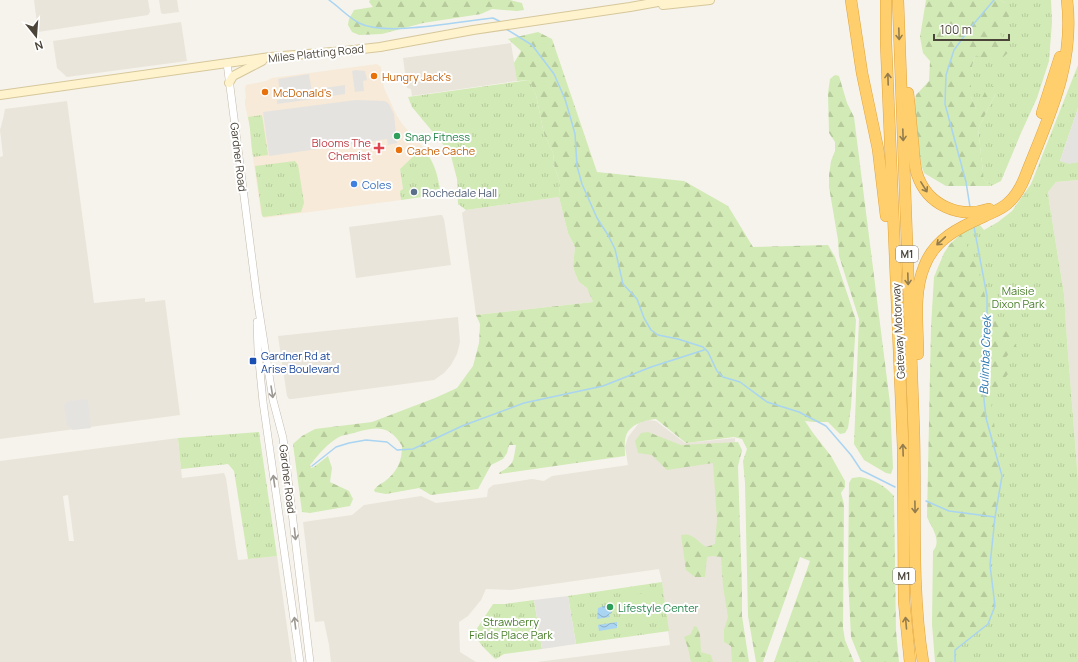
<svg xmlns="http://www.w3.org/2000/svg" width="1078" height="662" font-family="Manrope,sans-serif">
<style>
.residential{fill:#eae5da;fill-rule:evenodd}
.commercial{fill:#f7ead8}
.grass{fill:url(#grass-tufts)}
.forest{fill:url(#forest-firs)}
.pitch{fill:#d2eab5}
.parking{fill:#e5e3e0}
.water{fill:url(#water-waves)}
.lines{fill:none;stroke-linecap:round;stroke-linejoin:round}
.stream{stroke:#a9d4f2;stroke-width:1.5}
.tertiary-casing{stroke:#c2bbae;stroke-width:8}
.secondary-casing{stroke:#d6c79b;stroke-width:10}
.motorway-casing{stroke:#e0a43c;stroke-width:12}
.tertiary{stroke:#fff;stroke-width:7}
.secondary{stroke:#fff3cd;stroke-width:8}
.motorway{stroke:#ffcf6e;stroke-width:11}
.oneway{stroke:#937c4e}
.oneway2{stroke:#9c9892}
.food-dot{fill:#e8710a;stroke:#fff;stroke-width:1.5}
.leisure-dot{fill:#2e9e5b;stroke:#fff;stroke-width:1.5}
.health-dot{fill:#e0444e;stroke:#fff;stroke-width:1.5}
.shop-dot{fill:#3f7fe0;stroke:#fff;stroke-width:1.5}
.service-dot{fill:#5c6f8a;stroke:#fff;stroke-width:1.5}
.transit-dot{fill:#1a4fb4;stroke:#fff;stroke-width:1.5}
.labels{text-anchor:middle;dominant-baseline:central;stroke-width:4;stroke-linejoin:round;paint-order:stroke}
.shield{fill:#fff;stroke:#817c74;stroke-width:1}
.shield-label{font-size:10px;font-weight:bold;fill:#4b4439}
.street-label{font-size:11px;fill:#4b4439;stroke:#fff}
.food-label{font-size:11px;fill:#c56008;stroke:#fff;text-anchor:start}
.leisure-label{font-size:11px;fill:#27864d;stroke:#fff;text-anchor:start}
.health-label{font-size:11px;fill:#be3a42;stroke:#fff;text-anchor:end}
.shop-label{font-size:11px;fill:#366cbe;stroke:#fff;text-anchor:start}
.service-label{font-size:11px;fill:#4e5e75;stroke:#fff;text-anchor:start}
.park-label{font-size:11px;fill:#4a7f2a;stroke:#fff}
.transit-label{font-size:11px;fill:#164399;stroke:#fff;text-anchor:start}
.water-label{font-size:12px;font-style:italic;fill:#2e7ab2;stroke:#fff}
</style>
<defs>
<pattern id="grass-tufts" width="24" height="20" patternUnits="userSpaceOnUse"><rect width="24" height="20" fill="#d2eab5"/><path d="M3 7l-1-3M5 7V3M7 7l1-3M15 17l-1-3M17 17v-4M19 17l1-3" fill="none" stroke="#b6ca9c"/></pattern>
<pattern id="forest-firs" width="22" height="20" patternUnits="userSpaceOnUse"><rect width="22" height="20" fill="#d2eab5"/><path d="M5 1l3.5 6h-7zM16 11l3.5 6h-7z" fill="#b6ca9c"/></pattern>
<pattern id="water-waves" width="16" height="10" patternUnits="userSpaceOnUse"><rect width="16" height="10" fill="#a9d4f2"/><path d="M0 5q4-4 8 0t8 0" fill="none" stroke="#8caec5"/></pattern>
</defs>
<rect width="100%" height="100%" fill="#f6f3ec"/>
<g class="residential">
<polygon points="34,0 148,0 150,12 148,15 38,32"/>
<polygon points="159,0 177,0 179,12 163,14 161,13"/>
<polygon points="181,22 187,61 67,77 57,68 53,41"/>
<polygon points="511,43 517,81 412,96 411,89 407,88 403,58"/>
<polygon points="67,101 94,303 145,298 145,302 165,300 180,415 0,439 0,157 3,156 0,130 3,119 5,109"/>
<polygon points="1078,180 1078,481 1067,340 1064,294 1049,201 1048,192 1056,182"/>
<polygon points="559,197 568,233 575,247 573,266 575,273 579,282 587,288 593,302 476,315 462,213 466,210"/>
<polygon points="440,215 442,215 444,219 451,265 356,278 349,227"/>
<polygon points="458,317 460,342 457,354 451,365 444,373 434,380 292,399 289,399 287,396 278,336"/>
<polygon points="648,420 656,421 685,443 735,438 739,662 537,662 670,645 662,582 659,569 511,590 486,589 481,600 468,616 459,622 460,652 476,662 331,662 329,645 324,621 315,622 303,522 352,515 364,505 421,496 436,503 487,497 488,489 493,485 532,479 544,481 552,476 628,465 625,447 628,437 639,423"/>
<path d="M178 438 182 478 224 473 226 478 238 560 277 556 292 662H0V461ZM68 495 74 541H69L63 496Z"/>
</g>
<polygon class="commercial" points="377,64 381,67 384,88 397,116 403,125 423,147 400,169 403,190 400,191 401,200 264,218 261,214 251,143 250,128 245,104 245,99 246,99 245,89 246,85 266,81 272,78"/>
<g class="grass">
<polygon points="1001,0 1051,0 1052,22 1049,61 1037,98 1021,133 1001,181 991,186 984,180 978,129 996,93 976,109 971,97 971,70 975,55 999,32 1005,3"/>
<polygon points="1078,65 1078,108 1060,161 1071,163 1078,162 1078,180 1056,182 1048,192 1049,201 1064,294 1067,340 1078,481 1078,662 955,662 955,650 968,638 995,606 990,565 995,517 1002,476 961,234 979,224 984,230 998,222 1012,211 1031,184"/>
<polygon points="529,80 536,95 544,134 553,153 555,169 560,182 559,197 466,210 458,204 457,179 451,156 442,143 412,107 408,97"/>
<path d="M262 115 268 155 253 157C251 144 251 130 248 117Z"/>
<path d="M423 147C433 161 438 173 440 191L436 195 401 200 400 191 403 189 400 169Z"/>
<polygon points="295,161 298,165 304,203 301,212 263,217 262,215 255,166"/>
<polygon points="259,432 277,556 248,559 234,471 228,464 181,469 178,438"/>
<polygon points="662,582 669,631 576,644 568,596"/>
<path d="M534 600 542 649 504 654 496 659 494 658C486 649 475 642 476 630L493 604H505Z"/>
</g>
<g class="forest">
<polygon points="370,0 510,0 522,3 524,10 517,11 492,9 481,14 423,23 382,34 359,35 352,32 348,25 349,19 354,10 373,7 369,2"/>
<path d="M926 0H1001L1005 3 1011 13 999 32 1009 52C994 66 992 61 975 55L971 70V97L976 109 987 88 993 86 996 93 978 129 984 180 991 186H946L924 173 921 164 914 104 916 95 929 81 930 61 923 53 920 37Z"/>
<path d="M538 32 552 39 597 172 684 181 728 206 753 247 828 245 835 257 856 320 851 407 848 428 845 433 840 434 828 422H814L805 421 813 433 831 456 845 481V487L841 493 844 504 843 628 845 640 854 662H774L810 561 800 557 763 662H756L748 616 745 483 743 461 747 449 742 439 734 437 686 443 656 419C645 420 630 424 626 436 624 442 625 450 625 456L499 474 500 472C515 464 513 461 516 445H509L507 453 503 459 491 465 478 489 431 495 419 488 386 494 375 492 374 490C377 486 380 484 384 482 397 472 402 462 402 446 390 426 379 426 357 432 352 434 345 434 339 437 328 443 318 455 310 465L311 468 314 467 328 456 332 468 330 482 349 491 353 499 350 506 310 513 302 512 293 444 302 436 315 429 372 422 435 398 457 388 473 366 479 343 480 324 476 315 593 302 587 288 579 282 575 273 573 266 575 247 568 233 559 197 560 182 555 169 553 153 544 134 536 95 529 80 517 81 514 63 521 51 508 39Z"/>
<polygon points="835,75 839,76 847,103 854,117 890,403 893,468 891,474 886,473 864,460 854,444 859,319 839,256 838,240 829,187 829,175 831,161 835,151 835,142 829,133 828,93 830,79"/>
<path d="M961 234 977 266 990 314 1008 333 1018 349 1013 358 1009 354 999 364 1007 370 1008 374 990 396 1002 476 995 517 990 565 995 606 988 624 955 650V662H935L932 624 933 551C942 541 932 528 927 517L931 327 934 277 944 253 950 244Z"/>
<path d="M648 432 681 445 738 442 742 450 738 466 742 590V616L749 662H732L731 646 724 642V630L728 617 723 586 721 557 712 556 707 557 705 577H695L686 570 681 535C692 532 697 541 706 547L715 544 717 520 713 463 667 470 652 455 638 453 635 441 641 433Z"/>
<path d="M860 477C873 479 885 486 894 496L896 631 899 662H861L851 637 848 577 849 483 852 478Z"/>
<polygon points="520,602 522,602 522,607 519,618 520,621 518,623 510,618 510,617 514,605"/>
<polygon points="694,626 697,627 700,634 701,652 711,655 713,662 691,662 688,648 684,637 691,634"/>
<path d="M495 643 497 644V646L504 649 509 647 510 650C506 654 497 654 492 652L488 648Z"/>
</g>
<polygon class="pitch" points="633,591 633,595 645,593 649,616 637,618 636,614 625,616 621,593"/>
<g class="parking">
<polygon points="356,70 365,71 367,80 363,81 364,91 355,92 352,71"/>
<polygon points="309,74 313,99 277,104 277,100 281,99 278,79"/>
<polygon points="345,85 345,94 325,97 324,88"/>
<polygon points="356,100 385,101 389,104 394,114 397,143 388,145 387,139 269,156 263,112"/>
<polygon points="1078,108 1078,162 1069,164 1060,161"/>
<polygon points="88,399 91,428 73,430 67,426 64,405 68,401"/>
<polygon points="568,596 576,644 542,649 534,600"/>
</g>
<g class="water">
<polygon points="607,605 607,609 611,608 612,613 609,614 610,617 597,619 598,608"/>
<polygon points="617,622 617,628 599,631 598,625"/>
</g>
<g class="lines">
<g class="stream">
<path d="M329 0C339 7 348 17 359 23 386 37 461 21 493 18L501 22"/>
<polyline points="506,29 532,45 554,74 565,99 572,123 575,134 577,166 582,184 597,218 608,235 615,249 623,284 637,299 644,318 651,330 658,335 678,339 703,347 708,352 717,371 723,377 740,382 767,402 799,412 826,426 851,455 861,470 895,487"/>
<polyline points="970,207 966,182 945,104 946,75 954,50 971,27 994,0"/>
<polyline points="312,466 336,447 349,443 366,440 387,442 397,450 413,449 462,426 524,403 603,386 651,367 704,350"/>
<polyline points="926,501 949,511 995,517"/>
<polyline points="955,662 955,650 988,624 995,606 990,565 995,517 1002,476 986,418 983,390 987,337 987,296 974,227"/>
</g>
<defs>
<g id="tertiary">
<polyline points="227,63 257,298 273,400 283,438 310,662"/>
<polyline points="257,322 258,351 263,402 300,662"/>
</g>
<g id="secondary">
<polyline points="663,5 710,0"/>
<polyline points="229,83 233,76 262,61"/>
<polyline points="0,95 270,57 345,51 380,47 473,30 630,7 669,0"/>
</g>
<g id="motorway">
<polyline points="851,0 862,73 878,149 886,216"/>
<polyline points="886,0 886,43 903,447 904,601 910,662"/>
<path d="M898 0C902 144 908 288 914 433 916 509 911 587 923 662"/>
<path d="M908 93C910 110 911 126 913 143 914 153 914 164 917 174 927 205 959 219 989 209"/>
<polyline points="1042,113 1060,57"/>
<path d="M918 354C918 326 913 294 924 267 934 239 960 227 985 216 993 212 1002 209 1008 203 1016 196 1021 187 1025 177 1048 118 1075 66 1067 0"/>
</g>
</defs>
<use href="#tertiary" class="tertiary-casing"/>
<use href="#secondary" class="secondary-casing"/>
<use href="#motorway" class="motorway-casing"/>
<use href="#tertiary" class="tertiary"/>
<use href="#secondary" class="secondary"/>
<use href="#motorway" class="motorway"/>
</g>
<defs><path id="oneway-shaft" d="M-6 0H5M1.5-3L5.5 0L1.5 3" fill="none" stroke-width="1.6" stroke-linecap="round" stroke-linejoin="round"/></defs>
<g class="oneway">
<use href="#oneway-shaft" transform="translate(899 34) rotate(88)"/>
<use href="#oneway-shaft" transform="translate(888 79) rotate(-92)"/>
<use href="#oneway-shaft" transform="translate(903 135) rotate(88)"/>
<use href="#oneway-shaft" transform="translate(924 187) rotate(58)"/>
<use href="#oneway-shaft" transform="translate(941 241) rotate(137)"/>
<use href="#oneway-shaft" transform="translate(908 279) rotate(88)"/>
<use href="#oneway-shaft" transform="translate(903 450) rotate(-92)"/>
<use href="#oneway-shaft" transform="translate(915 507) rotate(89)"/>
<use href="#oneway-shaft" transform="translate(906 623) rotate(-95)"/>
</g>
<g class="oneway2">
<use href="#oneway-shaft" transform="translate(272 392) rotate(81)"/>
<use href="#oneway-shaft" transform="translate(274 481) rotate(-98)"/>
<use href="#oneway-shaft" transform="translate(295 534) rotate(84)"/>
<use href="#oneway-shaft" transform="translate(295 623) rotate(-97)"/>
</g>
<g class="food-dot">
<circle cx="374" cy="76" r="4"/>
<circle cx="265" cy="92" r="4"/>
<circle cx="399" cy="150" r="4"/>
</g>
<g class="leisure-dot">
<circle cx="397" cy="136" r="4"/>
<circle cx="610" cy="607" r="4"/>
</g>
<path class="health-dot" d="M377 142h4v4h4v4h-4v4h-4v-4h-4v-4h4z"/>
<circle class="shop-dot" cx="354" cy="184" r="4"/>
<circle class="service-dot" cx="414" cy="192" r="4"/>
<rect class="transit-dot" x="249" y="357" width="8" height="8" rx="2"/>
<g class="labels">
<g class="shield">
<rect x="896" y="246" width="22" height="16" rx="3"/>
<rect x="893" y="568" width="22" height="16" rx="3"/>
</g>
<g class="shield-label">
<text x="907" y="254">M1</text>
<text x="904" y="576">M1</text>
</g>
<g class="street-label">
<text transform="translate(316 53) rotate(-6)">Miles Platting Road</text>
<text transform="translate(239 157) rotate(83)">Gardner Road</text>
<text transform="translate(898 331) rotate(-93)">Gateway Motorway</text>
<text transform="translate(288 479) rotate(83)">Gardner Road</text>
</g>
<g class="food-label">
<text x="382" y="76">Hungry Jack's</text>
<text x="273" y="92">McDonald's</text>
<text x="407" y="150">Cache Cache</text>
</g>
<g class="leisure-label">
<text x="405" y="136">Snap Fitness</text>
<text x="618" y="607">Lifestyle Center</text>
</g>
<g class="health-label">
<text x="371" y="142">Blooms The<tspan x="371" dy="13">Chemist</tspan></text>
</g>
<g class="shop-label">
<text x="362" y="184">Coles</text>
</g>
<g class="service-label">
<text x="422" y="192">Rochedale Hall</text>
</g>
<g class="park-label">
<text x="1018" y="290">Maisie<tspan x="1018" dy="13">Dixon Park</tspan></text>
<text x="511" y="621">Strawberry<tspan x="511" dy="13">Fields Place Park</tspan></text>
</g>
<g class="transit-label">
<text x="261" y="355">Gardner Rd at<tspan x="261" dy="13">Arise Boulevard</tspan></text>
</g>
<g class="water-label">
<text transform="translate(985 355) rotate(-88)">Bulimba Creek</text>
</g>
</g>
<g transform="translate(36 36) rotate(163)" stroke="#ffffff" stroke-width="3" paint-order="stroke">
<path d="M0-3L7 15L0 10L-7 15Z" fill="#4b4439"/>
<text y="-6" font-size="11" font-weight="bold" text-anchor="middle" fill="#4b4439">N</text>
</g>
<path d="M934 34v6h75v-6" fill="none" stroke="#4b4439" stroke-width="2"/>
<text x="940" y="34" font-size="12" fill="#4b4439" stroke="#ffffff" stroke-width="3" paint-order="stroke">100 m</text>
</svg>
